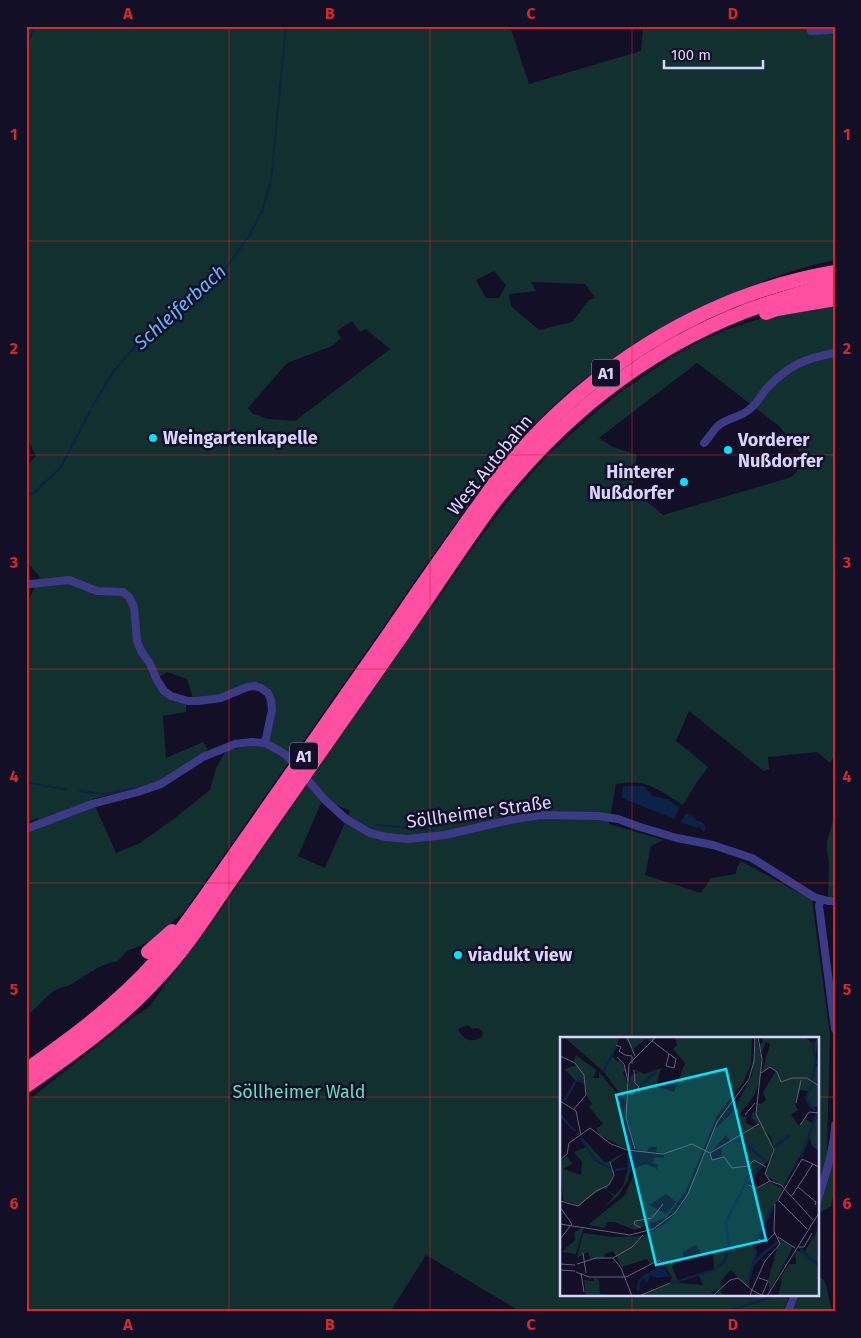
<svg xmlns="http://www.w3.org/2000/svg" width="861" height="1338" font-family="'Fira Sans',sans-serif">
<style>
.green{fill:#12302f;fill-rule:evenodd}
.water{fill:#0c2248}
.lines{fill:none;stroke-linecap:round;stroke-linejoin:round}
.stream{stroke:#0c2248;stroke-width:2}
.street{stroke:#3d3a85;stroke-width:8}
.highway{stroke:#ff4fa3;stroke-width:14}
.highway-bridge{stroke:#ff4fa3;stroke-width:14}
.grid{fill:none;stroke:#d62828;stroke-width:1;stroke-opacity:0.55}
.poi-dot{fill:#00e5ff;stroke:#130f26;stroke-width:2}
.labels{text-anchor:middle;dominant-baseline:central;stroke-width:5;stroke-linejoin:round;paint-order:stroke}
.shield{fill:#130f26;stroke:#9e99be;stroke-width:1}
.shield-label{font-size:16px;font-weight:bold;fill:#d9d4ff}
.poi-label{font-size:18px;font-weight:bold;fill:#d9d4ff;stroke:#130f26;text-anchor:start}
.street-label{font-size:18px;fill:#d9d4ff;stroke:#130f26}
.park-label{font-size:18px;fill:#5fe0c0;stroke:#130f26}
.water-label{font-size:19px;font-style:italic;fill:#62b6ff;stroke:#130f26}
.inset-river{fill:none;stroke:#0c2248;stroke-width:2.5}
.inset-road{fill:none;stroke:#625e7d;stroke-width:1}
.view{fill:#00e5ff;fill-opacity:0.15;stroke:#00e5ff;stroke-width:2.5}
.inset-edge{fill:none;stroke:#d9d4ff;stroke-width:2.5}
.neatline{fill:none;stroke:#d62828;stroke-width:2}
.grid-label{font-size:16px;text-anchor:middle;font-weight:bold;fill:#d62828}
</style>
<rect width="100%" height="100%" fill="#130f26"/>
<g class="green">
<path d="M28 26H510L529 84 641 51 643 26H809L811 33 835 30V260C805 266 776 276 748 287 668 318 596 362 536 423 504 456 477 493 451 530 429 561 407 591 386 623L184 912 149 942 127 951 118 961 109 963 99 967 70 985 60 988 52 992 26 1017V825L38 819 37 818 26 823V605L40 577 26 561V466L36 456 29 442 26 435V30ZM494 271 506 285 499 298H486L476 280ZM531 282 585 284 595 298 589 300 572 322 539 330 511 306 509 294 536 291ZM352 321 360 332 366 329 390 349 295 421 268 419 253 414 248 408 287 363 332 346 341 338 337 331ZM167 672 187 679 193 698 221 696 262 686 275 711 265 747C252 744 239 748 226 751L216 768 210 790 175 818 140 843 116 853 92 799 154 784 166 779 208 750 203 742 166 758 163 716 186 712V703L158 686 159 677Z"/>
<path d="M835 303V754L830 763 817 752 768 757 769 769 764 771 689 711 676 741 708 767 697 782 683 805C658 790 648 778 616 784L609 824 664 840 651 846 645 875 701 893 711 878 736 874 737 867 741 861 812 900 830 1035 827 1150 835 1168V1188L831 1206 817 1215V1038H561V1294H790L783 1312H521L426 1255 390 1312H26V1102L135 1016 149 1007 215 918 409 638 436 602 475 545 511 497 547 456 597 411 618 394 669 359 697 343 726 330 765 317ZM697 363 779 426 806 460 792 477 663 515 632 489 637 455 613 447 599 438ZM323 799 350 811 325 868 298 856ZM468 1025 472 1029 477 1028C482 1030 483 1032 482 1037 470 1043 464 1041 458 1029Z"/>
<polygon points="835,813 835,898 828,897 829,863 827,849 827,842"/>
<polygon points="817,1277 823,1279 826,1285 832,1312 792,1312 800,1294 817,1294"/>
</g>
<g class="water">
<polygon points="623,786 644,786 652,796 668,799 679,808 674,819 622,798"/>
<polygon points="686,813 689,815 686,821 690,815 695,818 697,821 702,822 706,827 704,832 701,829 701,828 700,826 697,828 681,822"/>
</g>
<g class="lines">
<g class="stream">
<polyline points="26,45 36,26"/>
<polyline points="92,407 113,372 148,332 201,293 228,265 249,236 263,209 271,180 286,26"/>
<polyline points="26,496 35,492 61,467 90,411"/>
<polyline points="26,782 51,787 66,789"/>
<polyline points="80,791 103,794 139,788"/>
<polyline points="377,825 433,830"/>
<polyline points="724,1312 760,1301 778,1294"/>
</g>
<g class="street">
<polyline points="810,26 811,31 829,30 835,29"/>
<path d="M704 443C709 438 713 430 719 425 728 418 741 417 750 409 757 404 761 395 767 388 788 366 805 358 835 353"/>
<polyline points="26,583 31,584 69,580 97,591 123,592 129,597 134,607 137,641 141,651 150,664 157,680 164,691 171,696 188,701 198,701 221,698 247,687 255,686 261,688 268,693 271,700 272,710 265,743"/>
<polyline points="26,829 92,804 138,792 161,784 203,757 235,744 251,742 265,743 280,751 286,755 325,800 346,819 370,833 386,837 408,839 445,835 510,820 540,815 598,816 618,819 640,827 677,838 713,845 752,858 814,897 828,901 835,901"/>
<polyline points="821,899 819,906 835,1029"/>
<path d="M817 1202C825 1176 834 1151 835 1125"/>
<polyline points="788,1312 795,1294"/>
</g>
<g class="highway">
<polyline points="766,313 777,309 835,299"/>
<path d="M393 628C419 589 446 551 473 513 483 500 492 486 502 473 584 371 704 294 835 272"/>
<path d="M403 634C432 593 459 550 489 509 578 393 691 315 835 285"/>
<polyline points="148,952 172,931"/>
<path d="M26 1070C73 1037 119 1003 157 960 178 936 196 909 214 884"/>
<path d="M26 1086C72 1054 119 1021 157 979 183 952 203 921 224 890"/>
</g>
<g class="highway-bridge">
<polyline points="214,884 393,628"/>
<polyline points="224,890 403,634"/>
</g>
</g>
<path class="grid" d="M229 26V1312M430 26V1312M632 26V1038M26 241H835M26 455H835M26 669H835M26 883H835M26 1097H561M817 1097H835M632 1294V1312"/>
<g class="poi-dot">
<circle cx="153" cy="438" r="5"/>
<circle cx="728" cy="450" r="5"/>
<circle cx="684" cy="482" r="5"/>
<circle cx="458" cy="955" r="5"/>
</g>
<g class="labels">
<g class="shield">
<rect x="592" y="359.5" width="28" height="27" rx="4"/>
<rect x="290" y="742.5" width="28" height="27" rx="4"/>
</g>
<g class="shield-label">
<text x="606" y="373">A1</text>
<text x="304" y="756">A1</text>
</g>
<g class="poi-label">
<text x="163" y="438">Weingartenkapelle</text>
<text x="738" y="440">Vorderer<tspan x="738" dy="21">Nußdorfer</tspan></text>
<text x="674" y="472" text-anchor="end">Hinterer<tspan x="674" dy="21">Nußdorfer</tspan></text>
<text x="468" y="955">viadukt view</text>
</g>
<g class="street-label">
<text transform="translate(490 465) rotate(-51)">West Autobahn</text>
<text transform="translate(479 812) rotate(-8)">Söllheimer Straße</text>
</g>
<g class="park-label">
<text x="299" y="1092">Söllheimer Wald</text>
</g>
<g class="water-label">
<text transform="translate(180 307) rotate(-42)">Schleiferbach</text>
</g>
</g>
<g transform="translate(560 1037)">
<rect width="259" height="259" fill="#130f26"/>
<path d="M4 0H60L52 19 58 25 60 23 66 34 63 35 68 48 65 64 44 35ZM68 0H97L91 6 86 2 73 12 65 2ZM115 0H192L191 27 184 44 157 79 126 154 107 180 75 193 54 185H47L45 191 28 188 65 158 77 130 86 127 97 132 98 128 93 126 95 120 104 121V116L96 115 97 110H90L86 115 76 112 64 74 71 38 77 36 75 32 84 37 105 30 101 32 96 49 114 55 125 26 113 12 117 8ZM106 157 116 165 106 177 89 168ZM196 0 201 18 200 42 195 57 179 78 187 80 185 85 195 91 198 88 191 80 193 75 196 76V65L201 67 206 63 203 55 216 34 210 30 202 35 210 7 206 5 202 15 199 8 203 5 202 0H245L253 7 259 0 254 28 259 30V69L251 71 246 64 248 54 240 53 235 67 238 73 231 78 239 89 245 81 253 87 259 76V114L252 109 250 101 223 150 206 139V131L213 120 214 113 212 102 205 92 212 106V119L188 146 195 152 210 145 223 152 195 208 196 221 220 202 233 210 210 253 208 244 219 204 194 228 188 251 171 233 160 245 162 250 159 252 164 259H159L156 254 151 255 155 259H80L110 246 112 240 101 223 90 228 87 222 62 230 53 214 45 217 44 221 30 222 28 215 17 221 23 196 53 200 83 199 106 186 121 171 155 92 171 77 192 39ZM166 98 170 104 157 113 162 111 161 119 165 121 152 123 150 116ZM136 208 143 220 153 215 154 233 139 238 143 248 119 246 112 230 123 220V215ZM16 18 36 33 33 41H39V35L56 56 68 113 40 98 36 92 43 87 29 70 32 67 26 57V47L16 44 9 53 15 43 4 32 17 28 14 24ZM22 100 45 126 66 115 50 127 53 135 50 146 19 168 3 164 0 125 7 119 12 127 3 132 21 138 22 125 14 115 26 110ZM68 115 72 127 68 143 59 158 45 170 54 159 44 151 48 149 47 153 55 158 63 149 70 125ZM24 189 16 217 2 215 15 203 14 196ZM259 191V259H218L222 243 220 242 229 227H236L235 213 244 216ZM35 240 39 243 40 257 60 259H26L24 243 33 244Z" fill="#12302f" fill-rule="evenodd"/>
<path d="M98 230 105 232 109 239 98 241 91 238 86 247 83 239Z" fill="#0c2248"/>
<path class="inset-river" d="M43 35 56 10M252 43 256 25 252 4M253 46 246 61 255 74M80 49 96 35M4 64 16 44H24M0 78 15 94M21 101 34 122 51 132M174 104H183L205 124M215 110 230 98M241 120 259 70M55 133 68 131V116M182 153 187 141 202 128M240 212 259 229M195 224 218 205M112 246 154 233 164 225 169 211 166 184 182 154M188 247 196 216 194 209 213 169M78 254 79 245 83 240M28 259H50"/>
<path class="inset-road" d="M67 0 75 19M198 0 202 22 196 77 214 113 205 137 210 144 221 148 253 183M92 4 116 22 114 31 106 29 109 17M56 8 61 10 59 14 65 18 72 19V27M0 19 15 26 24 38 26 58 14 72M57 20 64 27 68 44M201 36 210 30 217 35 221 45 232 41H247L259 49M67 57H73L79 50 75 46 74 33M0 64 16 74 21 98M236 66 241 43M185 78 195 66M240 88 249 75 259 76M75 112 66 81 69 27 96 0M150 116 152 123 164 120 172 131 188 129 194 123 206 130M150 116 199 87M0 123 7 117 9 106 30 91 51 107 67 113 103 117 132 107 150 116M189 148 195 152 210 144M238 150 256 165 255 168M231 160 253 127M0 164 18 169 36 154 49 148 54 138 50 125M0 170 12 187 0 202M0 187 70 198 93 192 115 176 128 157 157 85 189 42 194 24 195 0M81 191 74 187 75 184 92 181 103 167M247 192 218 163 242 122 259 130M218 200 235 211M198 202 206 205 215 196M238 210H244L252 196M23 216 26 236M53 221 72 210 83 198M0 227 15 228M17 227 36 221H53L61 231 72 259M0 233 15 234M16 235 29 240H66L99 223 104 228M21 236 24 255M199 241 208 244 202 258M154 258 170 243 178 241 192 253 190 259M79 259 110 246M203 259 192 253 205 224 220 207 214 194 215 167M207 259 259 176"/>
<path class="view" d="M166 32 206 203 96 228 56 58Z"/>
<rect width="259" height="259" class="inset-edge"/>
</g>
<rect width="861" height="1338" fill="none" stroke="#130f26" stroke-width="55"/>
<path d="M664 60v8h99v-8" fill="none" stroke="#d9d4ff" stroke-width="2.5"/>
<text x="671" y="60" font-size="15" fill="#d9d4ff" stroke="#130f26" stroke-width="4" paint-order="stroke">100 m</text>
<rect x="28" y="28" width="806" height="1282" class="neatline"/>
<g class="grid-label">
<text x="128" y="19">A</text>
<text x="330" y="19">B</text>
<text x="531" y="19">C</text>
<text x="733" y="19">D</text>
<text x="14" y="140">1</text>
<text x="847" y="140">1</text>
<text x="14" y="354">2</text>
<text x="847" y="354">2</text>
<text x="14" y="568">3</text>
<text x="847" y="568">3</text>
<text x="14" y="782">4</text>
<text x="847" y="782">4</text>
<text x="14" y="995">5</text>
<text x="847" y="995">5</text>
<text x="14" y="1209">6</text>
<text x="847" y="1209">6</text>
<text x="128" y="1330">A</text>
<text x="330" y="1330">B</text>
<text x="531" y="1330">C</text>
<text x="733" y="1330">D</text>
</g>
</svg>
